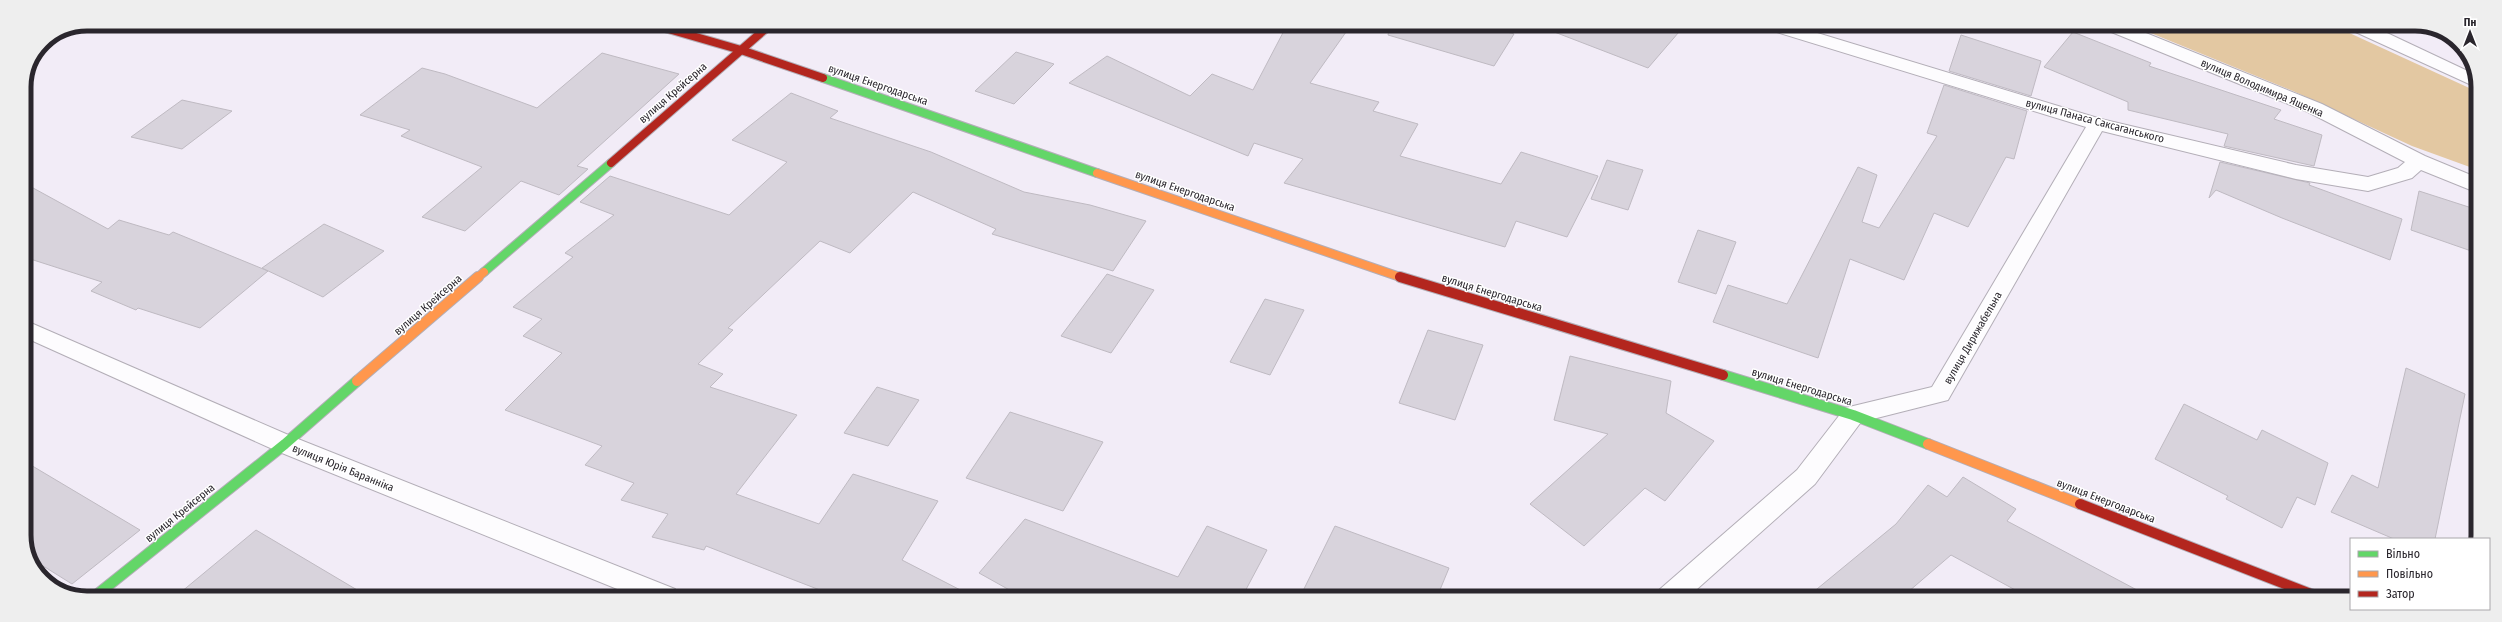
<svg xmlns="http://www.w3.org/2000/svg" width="2502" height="622" font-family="'Fira Sans Condensed',sans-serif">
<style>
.forest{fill:#e3c8a2}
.building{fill:#d8d3dc;stroke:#bfbac2}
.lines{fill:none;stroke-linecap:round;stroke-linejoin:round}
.street-casing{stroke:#b3aeb7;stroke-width:2}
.fast-far1-casing{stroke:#b3aeb7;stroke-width:10}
.fast-casing{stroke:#b3aeb7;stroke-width:12}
.slow-far1-casing{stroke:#b3aeb7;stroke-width:10}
.slow-casing{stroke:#b3aeb7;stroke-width:12}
.jam-far1-casing{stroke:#b3aeb7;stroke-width:10}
.jam-casing{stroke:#b3aeb7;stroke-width:12}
.street{fill:#fdfcfe;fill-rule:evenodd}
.fast-far1{stroke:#63d668;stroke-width:8}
.fast{stroke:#63d668;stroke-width:10}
.slow-far1{stroke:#ff974d;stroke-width:8}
.slow{stroke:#ff974d;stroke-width:10}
.jam-far1{stroke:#b3261e;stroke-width:8}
.jam{stroke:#b3261e;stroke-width:10}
.labels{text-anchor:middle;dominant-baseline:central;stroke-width:3;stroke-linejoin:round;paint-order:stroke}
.street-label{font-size:11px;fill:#2a262d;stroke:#fff}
.rim{fill:none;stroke:#2a262d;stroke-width:5}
</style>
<rect width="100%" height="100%" fill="#f2ecf7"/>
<polygon class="forest" points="2131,25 2332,25 2478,92 2478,170 2412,146 2293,91"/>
<g class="building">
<polygon points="1287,25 1351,25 1310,83 1379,102 1373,111 1418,124 1400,156 1501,184 1521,152 1598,176 1567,237 1516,221 1505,247 1284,183 1303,159 1254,143 1248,156 1069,83 1107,56 1190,96 1212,74 1253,90"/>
<polygon points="1390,25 1483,25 1514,34 1494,66 1388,35"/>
<polygon points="1545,25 1685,25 1648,68 1544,28"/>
<polygon points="2073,32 2151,63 2149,66 2281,110 2274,119 2322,135 2314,166 2224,146 2228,134 2128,110 2128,102 2044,67"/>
<polygon points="1961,35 2041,61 2031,96 1949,71"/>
<polygon points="1016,52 1054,64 1014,104 975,91"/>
<polygon points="602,53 679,74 577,166 588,169 559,195 521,181 465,231 422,217 482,167 401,136 410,130 360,115 422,68 445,74 537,108"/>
<polygon points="1944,85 2027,111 2014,159 2006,157 1968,227 1934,213 1904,280 1850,259 1818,358 1713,322 1728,285 1787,304 1858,167 1877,175 1862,222 1879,228 1937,136 1927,133"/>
<polygon points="791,93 838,111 830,118 931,152 1024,192 1090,205 1146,221 1113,271 992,234 996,229 913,192 850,253 820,241 728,328 733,330 698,364 723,374 710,387 797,415 736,494 819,524 853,474 938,501 902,560 974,597 838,597 706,546 704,550 652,537 668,514 621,500 634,483 585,465 602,446 505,410 562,353 523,336 542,319 513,307 573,257 565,253 614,215 580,202 610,176 729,215 787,162 732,140"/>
<polygon points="182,100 232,111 182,149 131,137"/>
<polygon points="1607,160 1643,170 1628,210 1591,199"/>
<polygon points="2220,162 2310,183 2309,185 2402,219 2390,260 2282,218 2216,190 2209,198"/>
<polygon points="24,183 108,229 119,220 169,235 173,232 268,271 200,328 138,308 136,310 91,291 102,282 24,257"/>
<polygon points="2419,191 2478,210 2477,253 2411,230"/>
<polygon points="324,224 384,251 323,297 262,268"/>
<polygon points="1698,230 1736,242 1716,294 1678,282"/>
<polygon points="1107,274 1154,290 1111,353 1061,336"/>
<polygon points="1265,299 1304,310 1270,375 1230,362"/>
<polygon points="1428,330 1483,345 1455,420 1399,403"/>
<polygon points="1570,356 1671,381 1666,413 1714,441 1665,501 1645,488 1584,546 1530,504 1608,434 1554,420"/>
<polygon points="2406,368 2465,394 2435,539 2394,539 2331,512 2352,475 2378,488"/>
<polygon points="877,387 919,400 888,446 844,433"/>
<polygon points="2184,404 2257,440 2262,430 2328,463 2315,505 2297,497 2282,528 2226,499 2228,496 2155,459"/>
<polygon points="1010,412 1103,442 1063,511 966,478"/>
<polygon points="24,461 140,530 72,584 32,559 25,543"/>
<polygon points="1963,477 2016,509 2007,521 2152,598 2030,598 1951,555 1901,598 1806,598 1896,524 1928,485 1947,497"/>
<polygon points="1025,519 1178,577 1207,526 1267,550 1242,597 1022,597 979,573"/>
<polygon points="1335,526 1449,568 1437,597 1300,597"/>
<polygon points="256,530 369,597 175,597"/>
</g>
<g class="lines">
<defs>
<g id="street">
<polygon points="1764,25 1791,25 2101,119 2296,165 2368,177 2398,168 2405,162 2308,112 2104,29 2101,25 2126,25 2322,104 2425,156 2478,178 2478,193 2421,170 2412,178 2368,191 2296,179 2102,131 1948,400 1861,422 1815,484 1687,598 1655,598 1659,590 1797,470 1845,408 1932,387 2086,127 1767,29"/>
<polygon points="2346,25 2370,25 2474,74 2478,88 2349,29"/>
<polygon points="24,320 293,437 675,589 679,597 637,597 277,451 24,337"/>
</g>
<g id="fast-far1">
<polyline points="823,78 1097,173"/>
<polyline points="484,272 611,163"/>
</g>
<g id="fast">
<polyline points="1723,375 1853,415 1928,444"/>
<polyline points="94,597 285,444 357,381"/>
</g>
<g id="slow-far1">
<polyline points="1097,173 1400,277"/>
<polyline points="477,278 484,272"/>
</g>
<g id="slow">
<polyline points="357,381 478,277"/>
<polyline points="1928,444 2080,504"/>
</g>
<g id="jam-far1">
<polyline points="651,24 741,50 823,78"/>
<polyline points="611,163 771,24"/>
<polyline points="1400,277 1404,278"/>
</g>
<g id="jam">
<polyline points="1400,277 1723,375"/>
<polyline points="2080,504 2321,598"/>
</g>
</defs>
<use href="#street" class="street-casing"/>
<use href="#fast-far1" class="fast-far1-casing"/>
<use href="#fast" class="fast-casing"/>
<use href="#slow-far1" class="slow-far1-casing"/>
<use href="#slow" class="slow-casing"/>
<use href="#jam-far1" class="jam-far1-casing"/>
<use href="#jam" class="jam-casing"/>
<use href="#street" class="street"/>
<use href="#fast-far1" class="fast-far1"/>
<use href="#fast" class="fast"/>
<use href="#slow-far1" class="slow-far1"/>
<use href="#slow" class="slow"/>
<use href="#jam-far1" class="jam-far1"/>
<use href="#jam" class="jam"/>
</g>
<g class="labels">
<g class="street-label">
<text transform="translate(878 85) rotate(19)">вулиця Енергодарська</text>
<text transform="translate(2262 88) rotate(23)">вулиця Володимира Ященка</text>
<text transform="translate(673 93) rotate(-41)">вулиця Крейсерна</text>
<text transform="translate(2095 121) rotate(15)">вулиця Панаса Саксаганського</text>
<text transform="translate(1185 191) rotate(19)">вулиця Енергодарська</text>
<text transform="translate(1492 293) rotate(17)">вулиця Енергодарська</text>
<text transform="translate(428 305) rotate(-41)">вулиця Крейсерна</text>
<text transform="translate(1973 338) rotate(-60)">вулиця Дирижабельна</text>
<text transform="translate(1802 387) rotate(17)">вулиця Енергодарська</text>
<text transform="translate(343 468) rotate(22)">вулиця Юрія Баранніка</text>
<text transform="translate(2106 501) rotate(21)">вулиця Енергодарська</text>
<text transform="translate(180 513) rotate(-39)">вулиця Крейсерна</text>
</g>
</g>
<path d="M0 0H2502V622H0ZM87 31H2415A56 56 0 0 1 2471 87V535A56 56 0 0 1 2415 591H87A56 56 0 0 1 31 535V87A56 56 0 0 1 87 31Z" fill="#eee" fill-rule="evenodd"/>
<path class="rim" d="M87 31H2415A56 56 0 0 1 2471 87V535A56 56 0 0 1 2415 591H87A56 56 0 0 1 31 535V87A56 56 0 0 1 87 31Z"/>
<rect x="2350" y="538" width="140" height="72" fill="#ffffff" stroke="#aaa8ab"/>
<rect x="2358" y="551" width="20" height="6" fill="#63d668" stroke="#aaa8ab"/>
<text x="2386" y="558" font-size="12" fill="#2a262d">Вільно</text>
<rect x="2358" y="571" width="20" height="6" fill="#ff974d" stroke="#aaa8ab"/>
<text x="2386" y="578" font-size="12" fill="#2a262d">Повільно</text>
<rect x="2358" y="591" width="20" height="6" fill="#b3261e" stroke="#aaa8ab"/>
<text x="2386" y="598" font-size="12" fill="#2a262d">Затор</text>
<g transform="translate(2470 32)" stroke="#ffffff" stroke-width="3" paint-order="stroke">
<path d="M0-3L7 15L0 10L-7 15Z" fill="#2a262d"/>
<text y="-6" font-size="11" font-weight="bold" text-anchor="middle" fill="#2a262d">Пн</text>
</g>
</svg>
